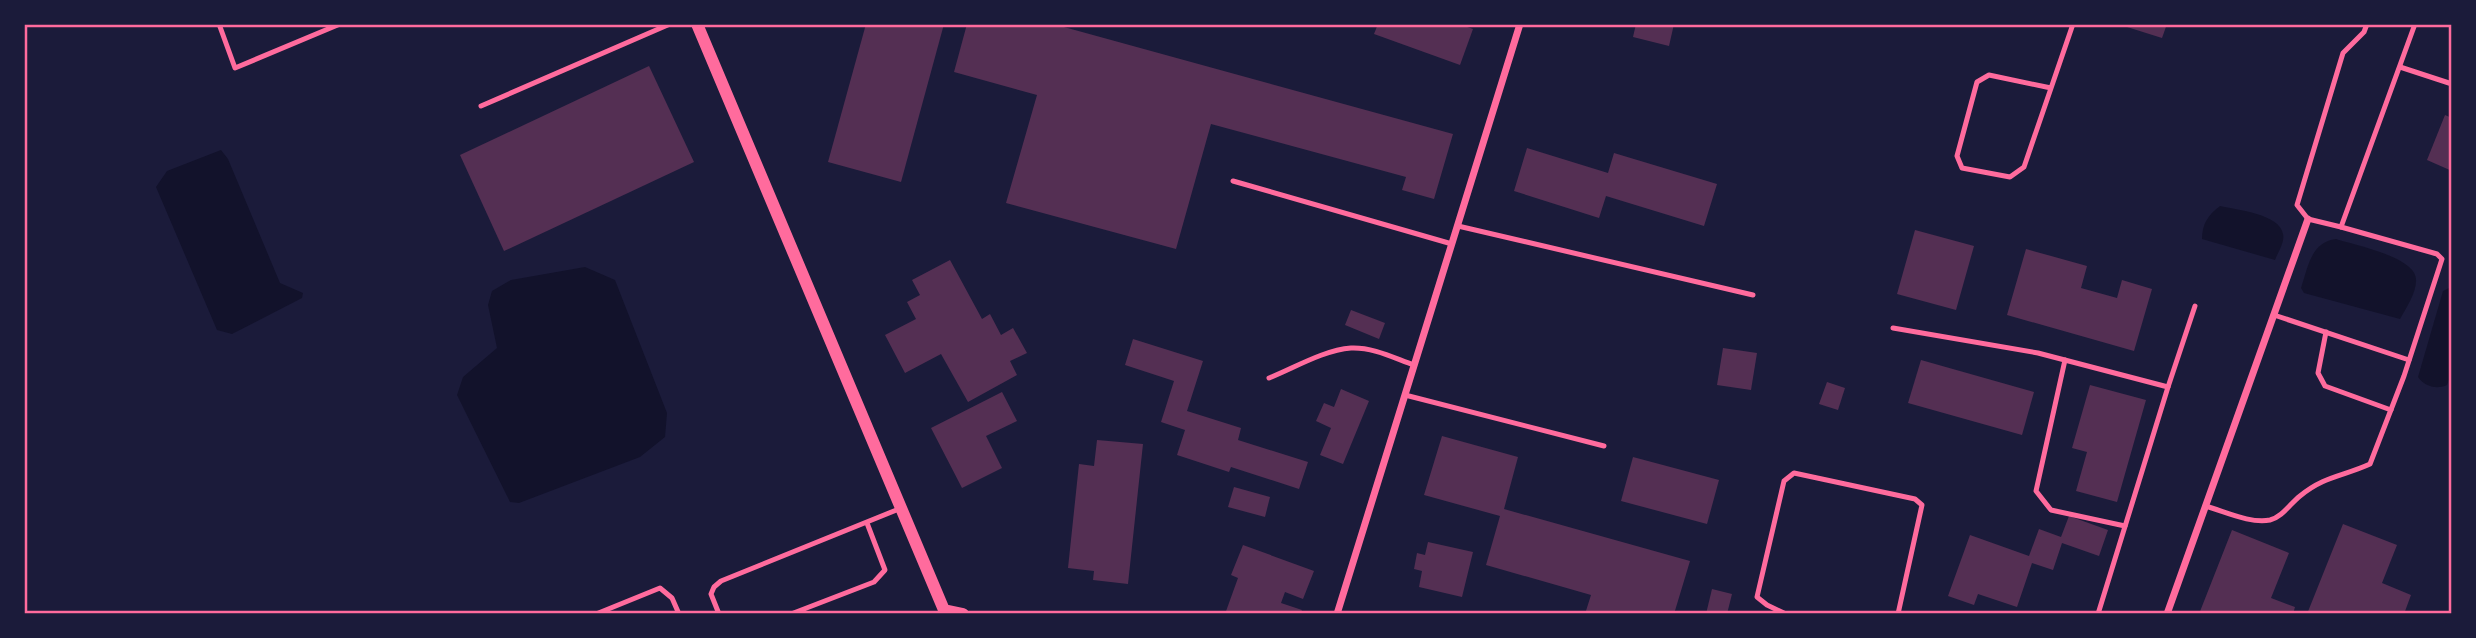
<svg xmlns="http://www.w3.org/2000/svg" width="2476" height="638" font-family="'Varela Round',sans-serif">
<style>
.water{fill:#12122b}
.building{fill:#542f53}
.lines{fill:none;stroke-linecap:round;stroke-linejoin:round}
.service{stroke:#ff6b9d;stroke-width:5}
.minor{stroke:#ff6b9d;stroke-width:7}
.tertiary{stroke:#ff6b9d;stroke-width:12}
.neatline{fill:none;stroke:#ff6b9d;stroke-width:2.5}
</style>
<rect width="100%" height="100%" fill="#1b1b3a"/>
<g class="water">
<polygon points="221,150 228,159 280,283 303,293 302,298 232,334 217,330 156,187 167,171"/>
<path d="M2220 206C2237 210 2280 214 2283 234 2285 242 2278 252 2275 260L2202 239C2202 224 2208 215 2220 206Z"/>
<path d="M2336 239C2355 245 2415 257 2416 279 2417 292 2406 308 2400 319L2304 293 2301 288C2308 267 2311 242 2336 239Z"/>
<polygon points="585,267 615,280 667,413 665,437 640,457 519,503 510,502 457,395 463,377 497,348 488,305 492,291 511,280"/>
<path d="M2451 287V374L2447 385C2436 390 2424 386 2418 377L2443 291Z"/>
</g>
<g class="building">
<polygon points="866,24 944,24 901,182 828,162"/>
<polygon points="967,24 1053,24 1453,134 1434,199 1402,190 1406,177 1211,124 1176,249 1006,203 1037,95 954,72"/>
<polygon points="1378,24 1459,24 1473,29 1460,65 1374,34"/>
<polygon points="1636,24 1674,24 1669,46 1633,37"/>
<polygon points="2128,24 2167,24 2162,38 2127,27"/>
<polygon points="649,66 694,162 504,251 460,155"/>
<polygon points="2445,115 2452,118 2452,171 2427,160"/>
<polygon points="1527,148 1608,173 1614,153 1717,184 1704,226 1606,196 1599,218 1514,191"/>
<polygon points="1915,230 1974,246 1956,310 1897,294"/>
<polygon points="2026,249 2087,266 2081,288 2117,298 2122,280 2152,289 2134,351 2007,315"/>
<polygon points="950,260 982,319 990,314 1001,335 1013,328 1027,353 1010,361 1017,375 968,402 941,354 905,373 885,335 916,319 907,302 920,295 912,280"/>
<polygon points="1351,310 1385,323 1379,339 1345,325"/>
<polygon points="1133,339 1203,361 1187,411 1241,428 1238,440 1308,462 1299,489 1231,467 1229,472 1177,455 1185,430 1161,422 1174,381 1125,365"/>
<polygon points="1723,348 1757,353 1751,390 1717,385"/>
<polygon points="1921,360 2034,392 2022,435 1908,403"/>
<polygon points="1827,382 1845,388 1838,410 1819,404"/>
<polygon points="2090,385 2146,400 2117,502 2076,491 2087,452 2072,448"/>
<polygon points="1341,389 1369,401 1343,464 1320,455 1331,428 1316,421 1324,403 1334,407"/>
<polygon points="1002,392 1017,421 986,436 1002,468 962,488 931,428"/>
<polygon points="1442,436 1518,457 1504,509 1690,561 1674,614 1585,614 1591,595 1486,565 1500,516 1424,495"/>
<polygon points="1097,440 1143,444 1128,584 1093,580 1094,571 1068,568 1079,464 1094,466"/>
<polygon points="1633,457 1719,480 1707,524 1621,501"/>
<polygon points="1234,487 1270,497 1265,517 1228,507"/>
<polygon points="2069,516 2108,530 2099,556 2062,543 2053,570 2032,563 2017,607 1978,594 1974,605 1948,596 1970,535 2029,556 2039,529 2061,537"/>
<polygon points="2343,524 2397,545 2382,583 2411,595 2404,614 2307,614"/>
<polygon points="2232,530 2289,553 2271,598 2295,607 2293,614 2199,614"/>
<polygon points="1428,542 1473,552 1462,597 1419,587 1422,571 1414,569 1417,553 1425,555"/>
<polygon points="1243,545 1314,571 1303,599 1285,592 1281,603 1302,610 1300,614 1225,614 1238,578 1231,575"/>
<polygon points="1712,589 1732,594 1727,614 1706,614"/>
</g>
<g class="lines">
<g class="service">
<polyline points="219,24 235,68 340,24"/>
<polyline points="2367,24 2364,32 2343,53 2297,205 2308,219 2341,227 2415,24"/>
<polyline points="2400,67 2452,84"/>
<polyline points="2051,88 1989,75 1977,82 1957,156 1962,168 2010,177 2024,167 2073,24"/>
<polyline points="481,106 670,24"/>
<polyline points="1233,181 1452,244"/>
<polyline points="1458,226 1753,295"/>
<polyline points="2274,315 2409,360"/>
<polyline points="1893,328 2038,353 2168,387 2098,614"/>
<polyline points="2326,332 2318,373 2325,386 2391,410"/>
<polyline points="2065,360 2036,491 2051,510 2125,526"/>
<path d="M1269 378C1294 368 1324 350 1351 348 1373 347 1394 358 1414 365"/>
<polyline points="2168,387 2195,306"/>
<polyline points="1405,395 1604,446"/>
<path d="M2205 506C2224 511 2250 524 2270 520 2282 517 2290 504 2300 496 2324 476 2344 476 2370 464L2404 376 2442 259 2437 254 2341 227"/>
<polyline points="596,614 660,588 672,598 679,614"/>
<polyline points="719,614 711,594 714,587 721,581 899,509"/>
<polyline points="791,614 874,582 885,570 867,523"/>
<polyline points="1786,614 1767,605 1757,597 1784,481 1794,473 1915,499 1922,505 1898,614"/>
</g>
<g class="minor">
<polyline points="1337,614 1520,24"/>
<polyline points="2167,614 2308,219"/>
</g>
<polyline class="tertiary" points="697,24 944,610 963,614"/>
</g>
<rect width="2476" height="638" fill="none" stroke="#1b1b3a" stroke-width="52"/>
<rect x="26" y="26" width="2424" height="586" class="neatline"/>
</svg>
